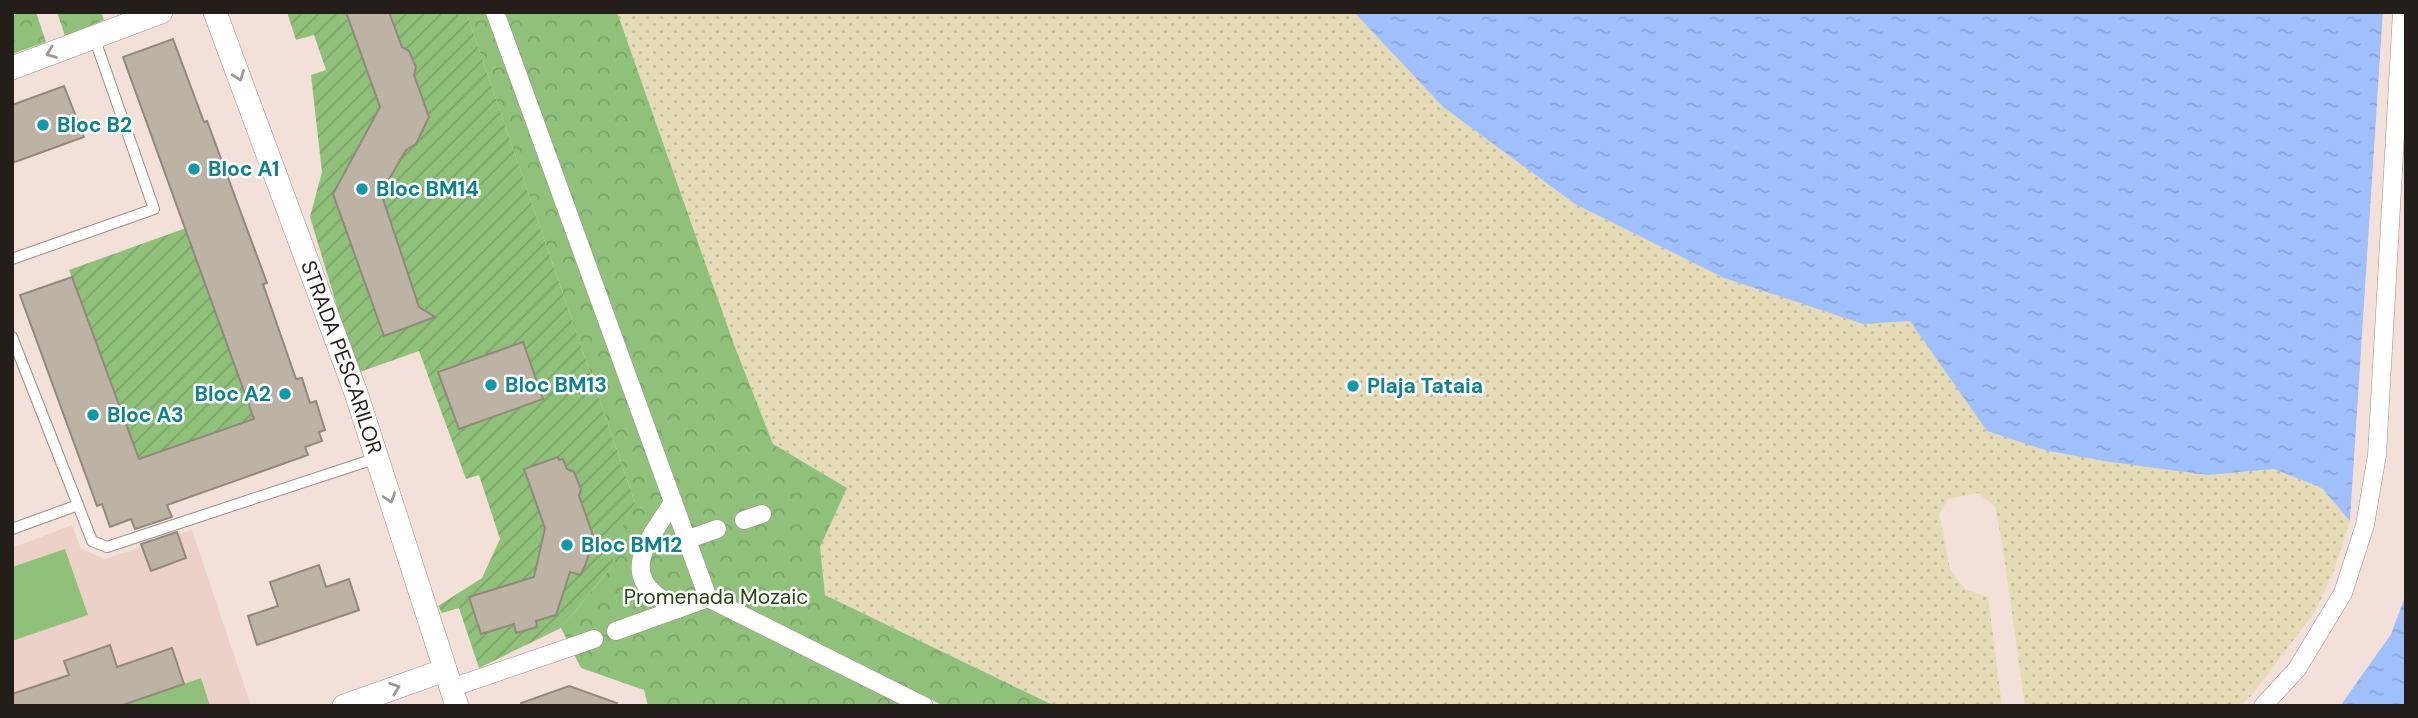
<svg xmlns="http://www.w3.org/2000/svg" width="2418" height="718" font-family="'DM Sans',sans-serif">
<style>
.built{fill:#ebd1c8}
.grass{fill:#90c17a}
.sand{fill:url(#sand-dots)}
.park{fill:url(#park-crowns)}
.garden{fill:url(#garden-furrows)}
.water{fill:url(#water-ripples)}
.pier{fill:#f2e0d9}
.building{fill:#bcb3a5;stroke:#92897c;stroke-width:2}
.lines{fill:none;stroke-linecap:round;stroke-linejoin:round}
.service-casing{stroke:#9e8e88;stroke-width:12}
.pedestrian-casing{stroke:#9e8e88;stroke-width:19}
.minor-casing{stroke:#9e8e88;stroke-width:24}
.service{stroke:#fff;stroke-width:10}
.pedestrian{stroke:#fff;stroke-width:18}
.minor{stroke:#fff;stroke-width:23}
.oneway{stroke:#9c9a98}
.culture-dot{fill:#0f9aa8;stroke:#fff;stroke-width:2.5}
.labels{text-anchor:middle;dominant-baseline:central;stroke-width:5;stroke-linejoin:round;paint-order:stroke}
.culture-label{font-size:21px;font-weight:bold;fill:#0d838f;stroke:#fff;text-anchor:start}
.street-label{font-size:21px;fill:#241e1b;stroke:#fff}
.park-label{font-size:21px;fill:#254712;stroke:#fff}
</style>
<defs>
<pattern id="sand-dots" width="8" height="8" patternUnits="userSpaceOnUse" patternTransform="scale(1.75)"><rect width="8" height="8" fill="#e5dbb6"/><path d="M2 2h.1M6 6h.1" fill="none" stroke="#c4bc9c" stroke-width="1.8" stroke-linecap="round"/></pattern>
<pattern id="park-crowns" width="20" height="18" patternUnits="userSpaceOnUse" patternTransform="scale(1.75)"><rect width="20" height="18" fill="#90c17a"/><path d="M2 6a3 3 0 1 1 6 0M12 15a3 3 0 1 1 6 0" fill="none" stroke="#7ca569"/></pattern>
<pattern id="garden-furrows" width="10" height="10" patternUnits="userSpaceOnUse" patternTransform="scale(1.75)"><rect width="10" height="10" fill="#90c17a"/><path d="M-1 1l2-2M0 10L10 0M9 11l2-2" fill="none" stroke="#7ca569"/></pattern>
<pattern id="water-ripples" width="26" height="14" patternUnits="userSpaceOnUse" patternTransform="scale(1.75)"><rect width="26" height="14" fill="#a0c0fd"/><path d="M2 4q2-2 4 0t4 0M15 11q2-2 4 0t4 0" fill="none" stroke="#8aa5d8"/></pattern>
</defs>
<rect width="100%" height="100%" fill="#f2e0d9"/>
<polygon class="built" points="72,525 81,549 105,559 192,530 251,706 12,706 12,548"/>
<g class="grass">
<polygon points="65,549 88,615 12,641 12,567"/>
<polygon points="201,678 210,706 120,706"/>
</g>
<polygon class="sand" points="617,12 1354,12 1443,107 1575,204 1724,278 1863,324 1910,320 1987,431 2208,475 2274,469 2322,488 2350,521 2334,570 2316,610 2251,696 2239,706 2025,706 2002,542 1995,506 1978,493 1948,499 1939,515 1950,569 1965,589 1988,597 2002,706 1055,706 825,595 820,547 847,488 773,444 733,342"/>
<g class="park">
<polygon points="12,12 36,12 46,42 12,54"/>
<polygon points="57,12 101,12 104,20 65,36"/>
<polygon points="466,12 617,12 733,342 773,444 847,488 820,547 825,595 1055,706 944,706 926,697 921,706 648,706 644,690 581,668 561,628 613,565 614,540 635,503"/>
</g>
<g class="garden">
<polygon points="287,12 466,12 635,503 615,540 613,565 561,628 479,668 459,608 442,613 438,606 482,578 500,539 479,475 466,479 419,351 357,373 310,217 322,172 311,75 326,70 314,35 296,40"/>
<polygon points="186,228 254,419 163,451 139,466 136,451 69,270"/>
</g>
<g class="water">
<polygon points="1354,12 2383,12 2350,521 2322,488 2274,469 2208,475 2111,462 2048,451 1987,431 1910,321 1863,324 1724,278 1575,204 1443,107"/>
<polygon points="2406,594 2406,706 2340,706 2391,634"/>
</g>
<g class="pier">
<polygon points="2383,12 2386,12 2360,430 2353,521 2350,524"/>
<polygon points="2406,590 2391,634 2340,706 2337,706 2388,632 2403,592"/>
</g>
<g class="building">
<polygon points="346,12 389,12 402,47 409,51 416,67 414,75 429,117 416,144 406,150 388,181 392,183 383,199 419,307 435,317 384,336 333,194 380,107"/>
<polygon points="173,39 204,122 207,121 267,283 263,284 296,379 302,378 310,403 316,401 325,430 319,432 322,441 305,447 308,455 167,505 172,517 135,529 131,519 110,527 102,504 97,506 20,295 72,277 139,459 254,419 123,57"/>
<polygon points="64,86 84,137 12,163 12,105"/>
<polygon points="523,342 543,399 459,429 438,372"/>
<polygon points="558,457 559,460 563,459 567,469 574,472 581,489 579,496 594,538 585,566 580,575 570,572 556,615 536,621 537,627 516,633 514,624 481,634 469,597 534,577 545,528 524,469"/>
<polygon points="177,532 186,558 151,571 141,544"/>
<polygon points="319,565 326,587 349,579 359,610 257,645 248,616 278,606 270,582"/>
<polygon points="110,645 117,667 172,648 184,684 120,706 12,706 12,694 69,675 64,661"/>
<polygon points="569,686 617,703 616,706 522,706 521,703"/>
</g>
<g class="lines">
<defs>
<g id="service">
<polyline points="12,259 154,209 94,37"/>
<polyline points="12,337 78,505"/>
<polyline points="12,529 78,505 92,541 107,547 377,458"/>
</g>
<g id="pedestrian">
<polyline points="495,12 708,598 924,706"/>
<path d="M673 502C658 528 620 567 655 594 662 600 670 604 678 609"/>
<polyline points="744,520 762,514"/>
<polyline points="686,540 717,529"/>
<polyline points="616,631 708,598"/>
<polyline points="451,688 594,639"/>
<polyline points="2263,706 2297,669 2343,593 2365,525 2377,455 2402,12"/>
</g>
<g id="minor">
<path id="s1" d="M215 12 356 393 457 706"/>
<polyline points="12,68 161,12"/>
<polyline points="344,706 445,670"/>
</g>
</defs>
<use href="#service" class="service-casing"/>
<use href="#pedestrian" class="pedestrian-casing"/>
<use href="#minor" class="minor-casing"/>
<use href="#service" class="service"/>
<use href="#pedestrian" class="pedestrian"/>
<use href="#minor" class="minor"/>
</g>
<defs><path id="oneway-chevron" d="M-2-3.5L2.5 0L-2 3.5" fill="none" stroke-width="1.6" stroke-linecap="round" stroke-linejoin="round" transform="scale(1.75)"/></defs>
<g class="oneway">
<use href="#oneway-chevron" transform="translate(51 53) rotate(159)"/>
<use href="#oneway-chevron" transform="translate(239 76) rotate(70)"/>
<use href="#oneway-chevron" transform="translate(390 498) rotate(72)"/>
<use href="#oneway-chevron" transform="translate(395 688) rotate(-20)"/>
</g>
<g class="culture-dot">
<circle cx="43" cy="125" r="7"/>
<circle cx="194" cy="169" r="7"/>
<circle cx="362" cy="189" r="7"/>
<circle cx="491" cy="385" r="7"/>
<circle cx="1353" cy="386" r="7"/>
<circle cx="285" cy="394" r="7"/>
<circle cx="93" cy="415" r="7"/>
<circle cx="567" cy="545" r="7"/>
</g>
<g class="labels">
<g class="culture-label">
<text x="57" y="125">Bloc B2</text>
<text x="208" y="169">Bloc A1</text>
<text x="376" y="189">Bloc BM14</text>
<text x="505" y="385">Bloc BM13</text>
<text x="1367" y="386">Plaja Tataia</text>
<text x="271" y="394" text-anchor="end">Bloc A2</text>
<text x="107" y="415">Bloc A3</text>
<text x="581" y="545">Bloc BM12</text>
</g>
<g class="street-label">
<text stroke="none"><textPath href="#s1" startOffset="368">STRADA PESCARILOR</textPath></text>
</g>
<g class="park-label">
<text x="716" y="597">Promenada Mozaic</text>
</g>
</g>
<rect width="2418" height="718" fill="none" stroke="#241e1b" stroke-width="28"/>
</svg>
